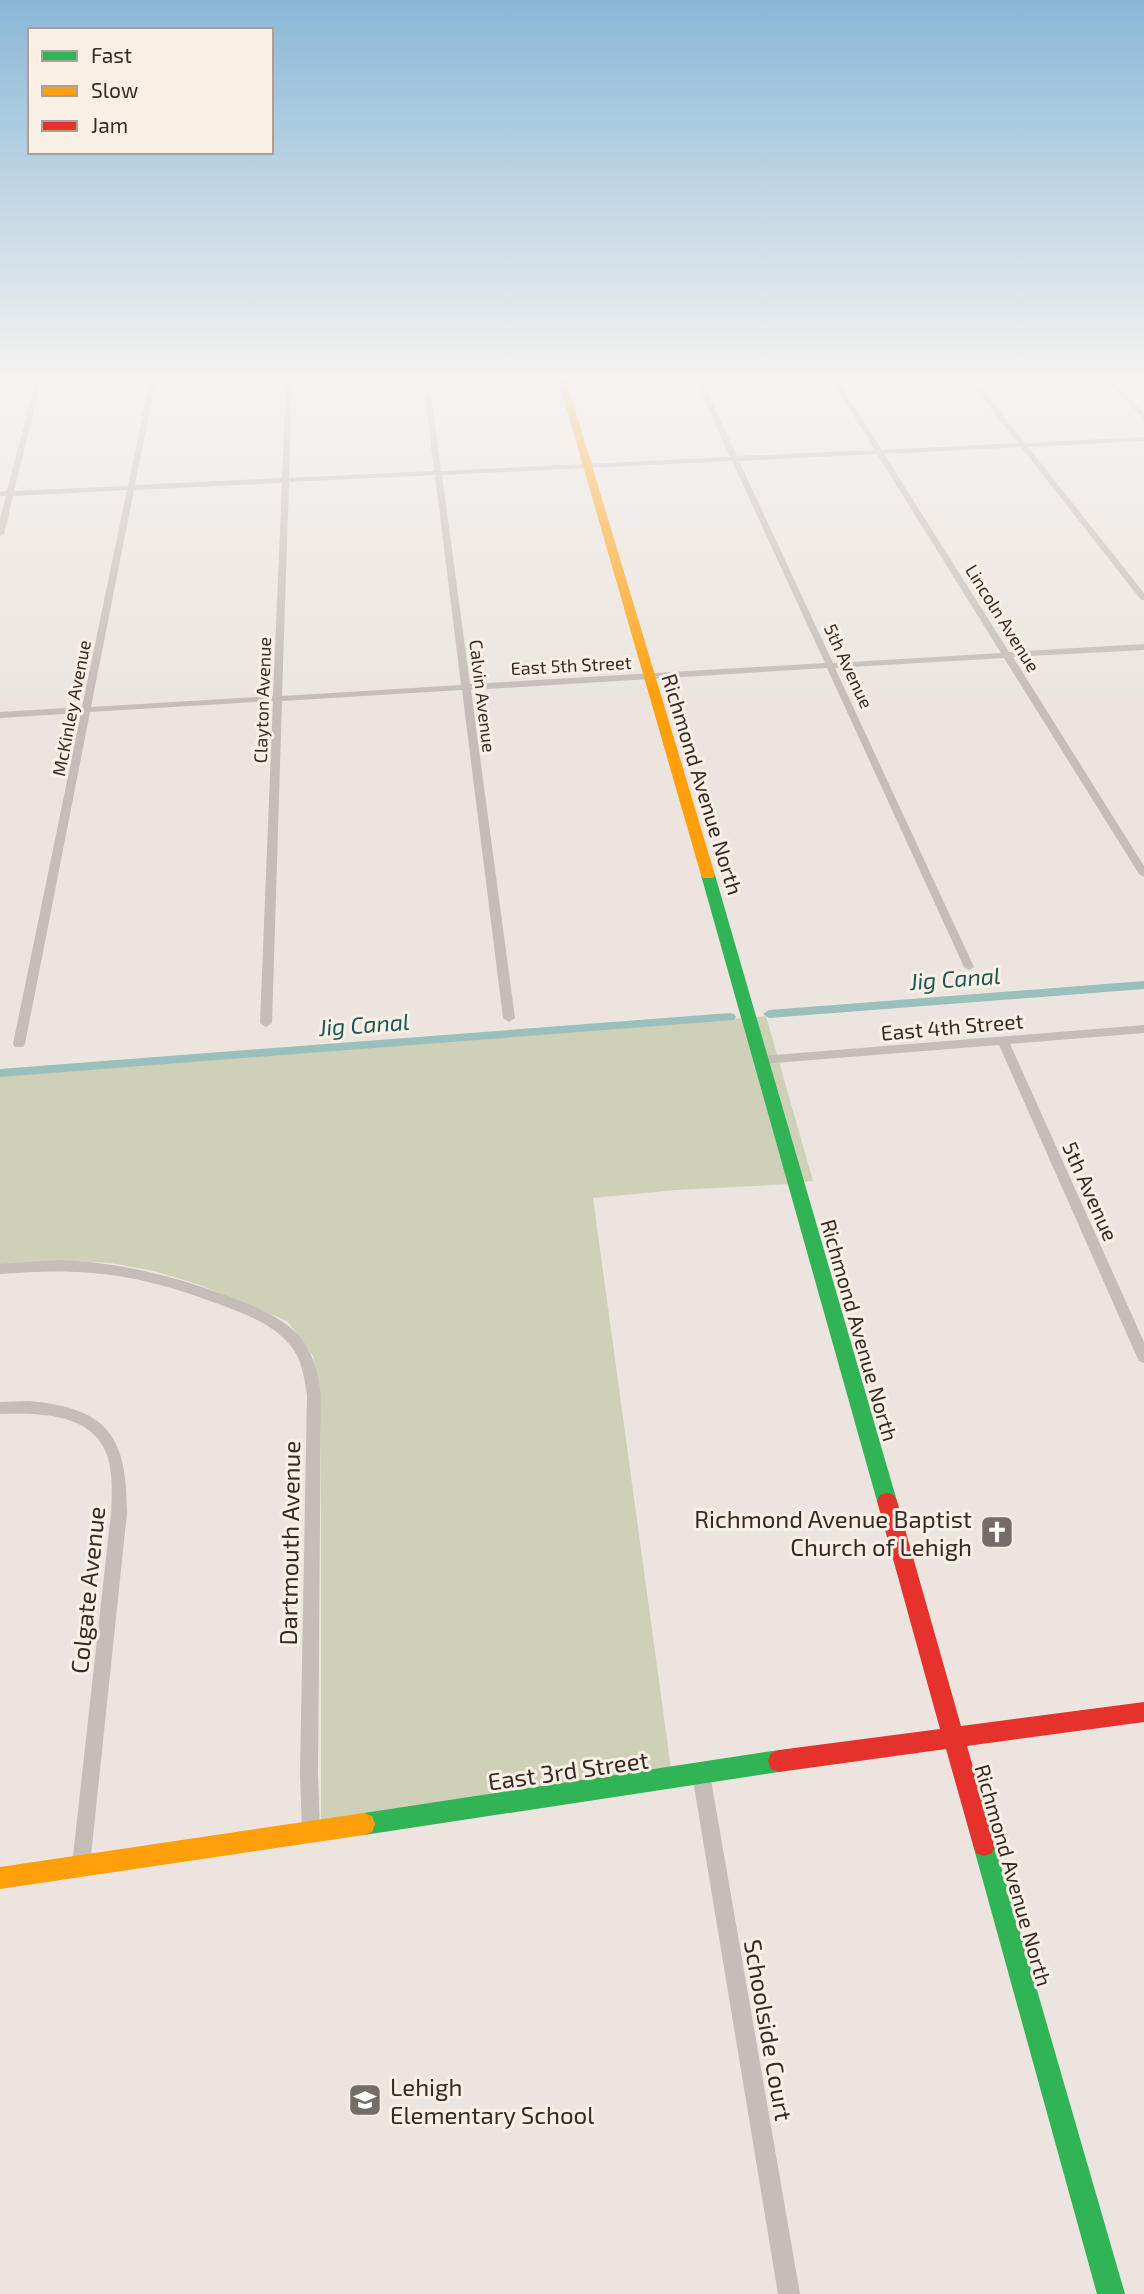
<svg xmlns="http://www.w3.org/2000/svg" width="1144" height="2294" font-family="'Exo 2',sans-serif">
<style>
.green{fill:#ced1b8}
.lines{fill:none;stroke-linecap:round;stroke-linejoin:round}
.canal{fill:#9abfbd;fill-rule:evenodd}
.street{fill:#c5bdb7;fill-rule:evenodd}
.fast{fill:#30b455;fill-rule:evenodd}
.slow{fill:#ff9f0a;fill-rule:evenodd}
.jam{fill:#e5322d;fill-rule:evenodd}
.labels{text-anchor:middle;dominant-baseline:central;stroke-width:6;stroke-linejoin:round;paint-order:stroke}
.far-street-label{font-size:18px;fill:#352a26;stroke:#f9efe5}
.street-label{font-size:21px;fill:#352a26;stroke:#f9efe5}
.water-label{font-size:23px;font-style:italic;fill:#1b5758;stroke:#f9efe5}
.near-poi-label{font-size:24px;fill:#352a26;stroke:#f9efe5;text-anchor:end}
.near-street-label{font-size:24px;fill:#352a26;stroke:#f9efe5}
</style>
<rect width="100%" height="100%" fill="#ece5df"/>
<g class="green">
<polygon points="766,1016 813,1181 803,1182 756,1017"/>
<polygon points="744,1018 791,1184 676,1190 593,1198 672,1776 321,1828 321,1399 313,1356 287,1321 251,1306 200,1285 154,1271 110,1263 71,1261 0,1265 0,1071"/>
</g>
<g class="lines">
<g class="canal">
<polygon points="1144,981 1144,989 769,1018 763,1014 769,1010"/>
<polygon points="730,1013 734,1014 736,1017 734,1020 0,1077 0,1069"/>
</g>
<g class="street">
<path d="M36 379H42L14 491 128 486 150 379H156L135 485 282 478 286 379H292L289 478 434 471 423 379H429L441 471 730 457 695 379H701L737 456 875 450 831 379H837L882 450 1018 443 968 379H974L1025 443 1144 437V441L1028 447 1144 593V600H1141L1021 447 884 454 1009 652 1144 644V650L1013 657 1144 866V877L1139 874 1004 658 835 668 974 967 969 970 964 967 827 668 471 690 515 1018 509 1022 503 1018 462 690 282 701 272 1023 266 1027 260 1023 273 701 90 712 25 1044 23 1047H15L13 1044 81 713 0 718V712L82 707 127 490 13 496 4 534 0 536V519L6 496H0V492L7 491ZM877 454 1001 653 833 663 739 461ZM732 461 825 663 470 684 442 475ZM435 475 461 685 282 696 289 482ZM282 483 273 696 91 707 134 490Z"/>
<polygon points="1104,379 1110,379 1144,413 1144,419"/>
<polygon points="1144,1025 1144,1033 1010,1044 1144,1342 1144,1363 1139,1361 1137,1357 999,1045 762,1064 756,1060 762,1056"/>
<path d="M59 1260C117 1262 170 1275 225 1295 251 1305 280 1315 299 1336 314 1353 318 1374 321 1395L318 1774 320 1832 317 1838 311 1841 305 1838 302 1832 300 1774 307 1395C304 1377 302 1359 290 1345 273 1324 245 1314 221 1305 140 1274 86 1267 0 1274V1264Z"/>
<path d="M29 1401C108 1408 127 1436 127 1513L90 1865 87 1871 81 1874 75 1871 72 1865 111 1513C112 1495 113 1476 108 1458 94 1412 39 1413 0 1414V1402Z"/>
<polygon points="701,1765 707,1768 710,1774 800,2294 778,2294 692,1774 695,1768"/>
</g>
<g class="fast">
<polygon points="708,871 715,875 897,1501 894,1507 887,1509 880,1507 877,1501 701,875"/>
<polygon points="779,1750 787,1753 790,1761 787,1769 779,1772 364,1835 356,1832 353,1824 356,1816 364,1813"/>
<polygon points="984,1834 992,1837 995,1845 1125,2294 1097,2294 973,1845 976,1837"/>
</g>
<g class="slow">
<polygon points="558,379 566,379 715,875 713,878 703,878 701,875"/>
<polygon points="364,1813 372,1816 375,1824 372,1832 364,1835 0,1889 0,1867"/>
</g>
<polygon class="jam" points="887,1493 894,1495 897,1501 961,1726 1144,1702 1144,1722 967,1746 995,1845 992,1853 984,1856 976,1853 973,1845 946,1749 779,1772 771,1769 768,1761 771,1753 779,1750 940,1729 877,1501 880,1495"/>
</g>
<linearGradient id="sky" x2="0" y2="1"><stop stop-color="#89b8d7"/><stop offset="0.54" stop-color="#f6f3f1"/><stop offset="1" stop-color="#f6f3f1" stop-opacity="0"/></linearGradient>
<rect width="1144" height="700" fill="url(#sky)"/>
<defs>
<symbol id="church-square" viewBox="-11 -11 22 22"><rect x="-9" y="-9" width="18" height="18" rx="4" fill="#756b67" stroke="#f9efe5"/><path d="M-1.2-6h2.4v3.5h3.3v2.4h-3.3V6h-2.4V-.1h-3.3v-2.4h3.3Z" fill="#fff"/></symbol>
<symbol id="school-square" viewBox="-11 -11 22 22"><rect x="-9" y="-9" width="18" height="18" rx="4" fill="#756b67" stroke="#f9efe5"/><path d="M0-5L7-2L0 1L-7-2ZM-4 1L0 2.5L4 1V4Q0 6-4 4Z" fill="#fff"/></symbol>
</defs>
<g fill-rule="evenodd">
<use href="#church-square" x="978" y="1513" width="38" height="38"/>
<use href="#school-square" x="346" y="2081" width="38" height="38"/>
</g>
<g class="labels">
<g class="far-street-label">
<text transform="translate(1003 618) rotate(58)">Lincoln Avenue</text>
<text transform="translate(571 665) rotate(-3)">East 5th Street</text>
<text transform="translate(849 666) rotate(65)">5th Avenue</text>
<text transform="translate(483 696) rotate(83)">Calvin Avenue</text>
<text transform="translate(262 700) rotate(-88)">Clayton Avenue</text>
<text transform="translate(71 708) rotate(-79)">McKinley Avenue</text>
</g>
<g class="street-label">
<text transform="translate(703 784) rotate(73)">Richmond Avenue North</text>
<text transform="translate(952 1026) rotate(-5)">East 4th Street</text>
<text transform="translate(1091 1191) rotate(66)">5th Avenue</text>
<text transform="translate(860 1330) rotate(74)">Richmond Avenue North</text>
<text transform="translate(1014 1875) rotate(74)">Richmond Avenue North</text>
</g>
<g class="water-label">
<text transform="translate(955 978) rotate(-4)">Jig Canal</text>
<text transform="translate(364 1024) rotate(-4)">Jig Canal</text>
</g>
<g class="near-poi-label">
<text x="972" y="1518">Richmond Avenue Baptist<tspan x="972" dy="28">Church of Lehigh</tspan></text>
<text x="390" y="2086" text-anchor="start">Lehigh<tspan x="390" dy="28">Elementary School</tspan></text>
</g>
<g class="near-street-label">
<text transform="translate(289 1543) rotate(-89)">Dartmouth Avenue</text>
<text transform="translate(87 1590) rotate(-84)">Colgate Avenue</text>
<text transform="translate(568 1770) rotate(-8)">East 3rd Street</text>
<text transform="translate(769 2030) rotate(80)">Schoolside Court</text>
</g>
</g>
<rect x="28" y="28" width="245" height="126" fill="#f9efe5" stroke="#aba099" stroke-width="2"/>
<rect x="42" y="51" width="35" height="10" fill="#30b455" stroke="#aba099" stroke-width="2"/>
<text x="91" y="63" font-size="21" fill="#352a26">Fast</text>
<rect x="42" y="86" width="35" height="10" fill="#ff9f0a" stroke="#aba099" stroke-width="2"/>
<text x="91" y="98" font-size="21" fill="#352a26">Slow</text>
<rect x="42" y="121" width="35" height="10" fill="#e5322d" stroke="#aba099" stroke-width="2"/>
<text x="91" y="133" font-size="21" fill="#352a26">Jam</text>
</svg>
